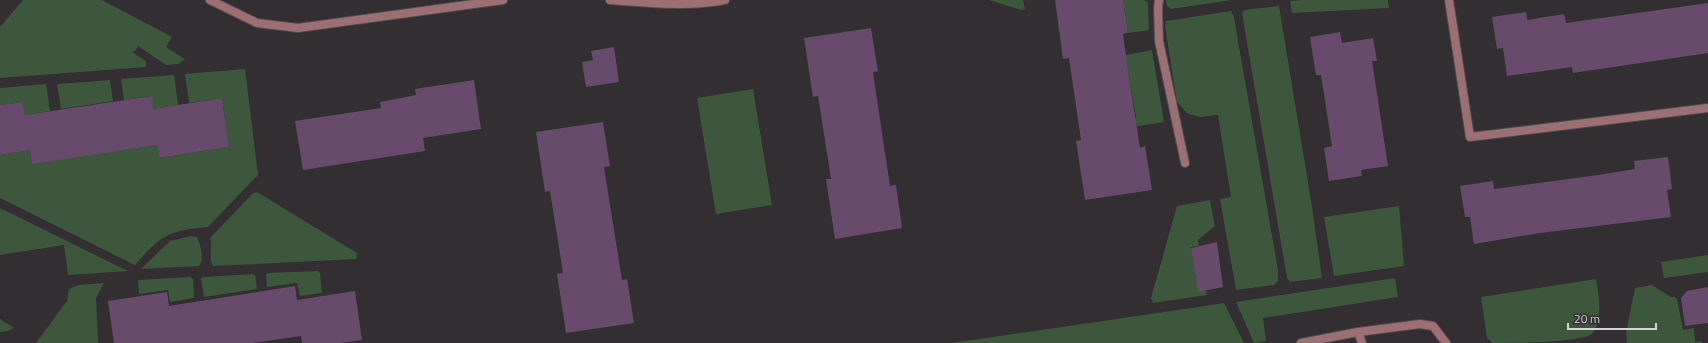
<svg xmlns="http://www.w3.org/2000/svg" width="1708" height="343" font-family="'Titillium Web',sans-serif">
<style>
.green{fill:#3d573d}
.building{fill:#674a6c}
.lines{fill:none;stroke-linecap:round;stroke-linejoin:round}
.minor-casing{stroke:#504c4f;stroke-width:10}
.minor{stroke:#9c7073;stroke-width:8}
</style>
<rect width="100%" height="100%" fill="#322e31"/>
<g class="green">
<polygon points="23,0 102,0 172,37 166,47 185,59 179,64 166,65 138,46 135,51 132,52 146,61 146,67 0,78 0,27"/>
<polygon points="989,0 1023,0 1025,9 1021,10"/>
<polygon points="1123,0 1144,0 1148,3 1149,30 1128,33"/>
<polygon points="1166,0 1232,0 1171,9 1167,6"/>
<polygon points="1301,0 1388,0 1389,8 1292,13 1290,1"/>
<polygon points="1279,6 1312,207 1322,278 1290,282 1287,278 1242,13 1244,10"/>
<polygon points="1231,11 1234,17 1238,41 1278,270 1278,281 1274,285 1236,290 1220,199 1231,197 1218,115 1201,117 1188,114 1177,102 1165,26 1166,21"/>
<polygon points="1152,50 1164,122 1132,127 1130,118 1136,117 1127,64 1121,56"/>
<path d="M245 69 258 175 208 227C169 230 160 236 135 265L0 198V155L30 150 32 163 157 145 159 158 229 147 222 98 189 103 185 74Z"/>
<polygon points="174,75 178,105 153,109 151,96 124,100 121,79"/>
<polygon points="110,80 113,101 61,109 57,84"/>
<polygon points="46,84 50,111 25,115 23,102 0,105 0,88"/>
<polygon points="753,89 772,205 716,214 697,98"/>
<path d="M257 192 357 253 356 259 213 266C208 257 213 248 210 238L253 193Z"/>
<polygon points="1210,200 1215,226 1198,240 1199,246 1191,247 1198,291 1206,290 1207,295 1153,303 1151,298 1177,206"/>
<polygon points="1399,206 1404,266 1334,276 1324,217"/>
<polygon points="0,208 128,271 68,275 64,245 0,255"/>
<path d="M191 236 197 237C200 245 205 258 199 266L141 269 170 241Z"/>
<polygon points="1708,255 1708,272 1664,278 1661,262"/>
<polygon points="318,271 320,273 322,293 300,296 297,283 267,287 266,275 268,273"/>
<polygon points="253,274 255,275 257,289 204,297 201,279 203,277"/>
<polygon points="190,277 193,279 194,298 170,302 168,290 139,294 138,280"/>
<polygon points="1395,278 1398,297 1263,318 1266,341 1254,343 1236,302"/>
<path d="M1596 279C1599 295 1603 319 1593 333 1583 343 1510 343 1493 343L1487 338 1481 297Z"/>
<polygon points="104,283 96,298 98,343 36,343 67,301 69,289 78,285"/>
<polygon points="1652,285 1671,297 1675,297 1677,299 1683,330 1694,328 1695,342 1701,341 1702,343 1627,343 1626,333 1635,288"/>
<polygon points="1224,303 1244,343 952,343 1198,307"/>
<polygon points="0,319 14,328 8,331 0,332"/>
</g>
<g class="building">
<polygon points="1055,0 1123,0 1128,33 1123,34 1129,77 1140,148 1145,146 1152,190 1085,200 1076,141 1081,140 1069,58 1063,59"/>
<polygon points="1708,3 1708,53 1573,73 1572,67 1507,76 1503,48 1497,49 1492,17 1526,12 1527,20 1564,14 1566,23"/>
<polygon points="871,28 878,71 873,72 876,93 890,186 896,185 902,228 835,239 826,179 831,179 818,96 813,97 804,38"/>
<polygon points="1340,32 1342,43 1373,38 1377,61 1372,61 1388,166 1361,170 1362,176 1329,181 1324,148 1332,146 1321,75 1316,75 1310,37"/>
<polygon points="614,47 619,82 586,87 582,62 593,60 591,51"/>
<polygon points="474,80 481,129 423,138 425,151 303,170 295,121 381,108 380,102 416,95 415,89"/>
<polygon points="152,96 153,109 222,98 229,147 159,158 157,145 32,164 30,150 0,155 0,105 23,102 25,115"/>
<polygon points="603,122 610,166 604,167 622,280 627,279 634,323 566,333 557,274 563,273 550,191 545,192 536,132"/>
<polygon points="1668,157 1672,189 1667,190 1671,217 1540,233 1474,244 1470,217 1465,217 1460,186 1493,181 1494,189 1598,175 1635,169 1634,161"/>
<polygon points="1217,242 1223,287 1198,292 1191,248"/>
<polygon points="295,286 297,300 355,291 362,340 340,343 302,343 301,336 253,343 114,343 108,301 167,292 169,306"/>
<polygon points="1708,287 1708,323 1685,326 1681,298 1687,291"/>
</g>
<g class="lines">
<defs>
<g id="minor">
<polyline points="210,0 257,23 298,28 503,0"/>
<path d="M610 0C647 3 688 7 725 0"/>
<polyline points="1159,0 1158,8 1159,41 1185,163"/>
<polyline points="1449,0 1470,137 1708,108"/>
<polyline points="1301,343 1358,332"/>
<polyline points="1362,343 1358,332 1420,324 1433,326 1446,343"/>
</g>
</defs>
<use href="#minor" class="minor-casing"/>
<use href="#minor" class="minor"/>
</g>
<path d="M1568 323v6h88v-6" fill="none" stroke="#d6d4d6" stroke-width="2"/>
<text x="1574" y="323" font-size="12" fill="#d6d4d6" stroke="#322e31" stroke-width="3" paint-order="stroke">20 m</text>
</svg>
